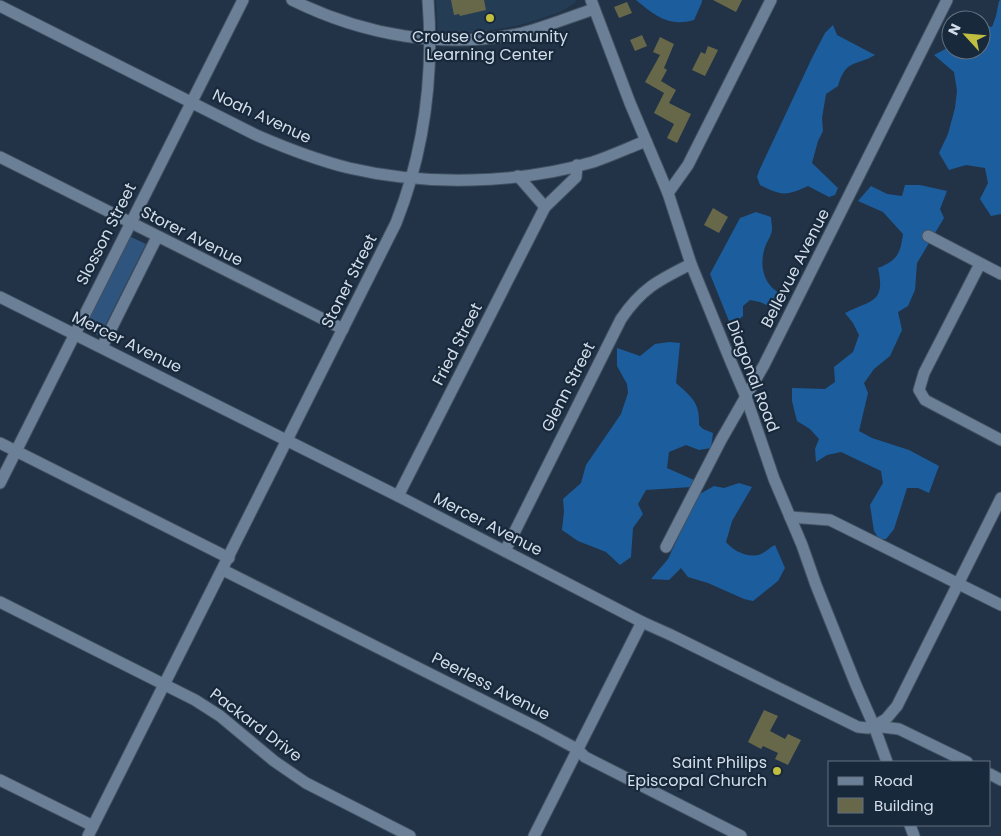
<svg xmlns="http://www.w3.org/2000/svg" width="1001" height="836" font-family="Poppins,sans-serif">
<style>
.built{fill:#253c55}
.green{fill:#2f557f}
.forest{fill:#1c5e9d}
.building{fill:#67674a}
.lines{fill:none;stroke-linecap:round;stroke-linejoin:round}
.minor-casing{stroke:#425162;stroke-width:13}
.minor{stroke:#6b8096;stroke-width:11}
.poi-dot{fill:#c1be40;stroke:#18293c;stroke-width:2}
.labels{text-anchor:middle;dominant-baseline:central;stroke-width:4.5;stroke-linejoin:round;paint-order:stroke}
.poi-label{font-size:16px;fill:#d2dde9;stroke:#18293c}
.street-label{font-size:16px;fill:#d2dde9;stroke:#18293c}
</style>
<rect width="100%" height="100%" fill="#223347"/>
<polygon class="built" points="436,0 576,0 575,3 560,12 525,24 475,33 438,32"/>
<polygon class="green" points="129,236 146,244 102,332 99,336 84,328"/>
<g class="forest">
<path d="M636 0H702V2L694 20C669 27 655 16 636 0Z"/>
<polygon points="1001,0 1001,214 991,216 980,199 988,183 985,168 966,165 949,170 939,153 948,134 955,108 957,91 954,72 934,55 951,46 951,50 961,50 969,59 971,50 981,50 981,24 992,27 996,16 999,1"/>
<path d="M833 25 837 35 875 55C854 67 846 59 838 86L826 94 822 118 823 131 818 141 812 163 838 188 835 195 829 197 808 186C786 196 782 196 760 185L757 177 759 171 812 58 825 33Z"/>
<path d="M905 185H920L947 191 940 209 944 218 917 263 915 290 908 306 898 312 902 330 890 356 874 369 864 383 868 393 859 431 872 438 909 450 939 466 929 493 918 488H907L894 529 886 539H879L874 531 870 505 883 483 881 471 841 452 827 455 816 462 815 449 819 439 810 429 797 421 792 401V388L825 389 835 382 834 367 853 352 859 335 853 323 845 313C871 300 886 303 878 268 898 260 900 254 903 234L883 212 858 201 871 186 887 194 902 196Z"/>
<path d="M756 212 771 217C771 221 772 225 772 229 772 235 767 241 765 247 759 265 763 285 781 294L778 310 760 302 750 300 743 306V316L731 326 710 274 740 218Z"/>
<path d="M669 342 680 343 676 383C692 397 700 403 699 425L703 429 713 433 711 448 699 450 686 445 669 452 667 468 694 480 691 487 646 490 638 504 643 514 633 528 631 557 620 565 606 552 578 541 562 530 564 511 563 499 581 483 586 465 621 414 628 393 627 384 617 366V348L640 356 655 344Z"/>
<path d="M739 483 752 487 732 521 726 542C733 551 749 559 761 554 766 552 770 547 775 545L785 568 778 581 753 601 744 599 708 583 688 577 681 568 669 580 651 579 668 559 698 495 714 486 724 488Z"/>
</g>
<g class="building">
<polygon points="451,0 484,0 486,10 460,16 459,14 454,15"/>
<polygon points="713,0 742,0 736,12"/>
<polygon points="627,2 632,13 619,18 614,7"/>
<polygon points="642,35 647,46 635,51 630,40"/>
<polygon points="660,37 674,44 664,68 667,70 661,81 676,90 669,103 691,114 677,143 667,138 674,124 654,113 664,93 645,82 660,55 653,52"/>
<polygon points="708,46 718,50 705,76 692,70 701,52 705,54"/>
<polygon points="713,208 728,217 719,233 704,225"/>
<polygon points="764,710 778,716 770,731 785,739 788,734 801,740 788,765 775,759 778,753 763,746 761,749 748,742"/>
</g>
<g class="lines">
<defs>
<g id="minor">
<path d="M292 0C363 35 444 50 522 33 546 27 570 17 594 9"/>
<polyline points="591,0 630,103 668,193 691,264 731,362 746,397 774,479 802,545 816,585 856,685 874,726 887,762"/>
<path d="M0 6 256 135C286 148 317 160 349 168 425 186 518 184 593 162 611 156 628 148 646 141"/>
<polyline points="0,157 343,329"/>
<polyline points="518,176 545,207"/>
<polyline points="668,193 688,165 771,0"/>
<polyline points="928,236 1001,274"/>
<polyline points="980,264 924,373 919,390 925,400 1001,440"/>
<polyline points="0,297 398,496 642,622 671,635 858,727 868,728 874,726 899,729 967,762"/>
<polyline points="102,347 157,237"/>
<polyline points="0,443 229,558"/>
<polyline points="0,483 243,0"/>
<polyline points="398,496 545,207 576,177 577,165"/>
<polyline points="790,517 830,520 1001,605"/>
<polyline points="666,547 721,440 764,365 947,0"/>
<path d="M505 551 621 319C642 288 659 280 691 264"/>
<polyline points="223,570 538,728 577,749 585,757 741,836"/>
<polyline points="0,602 195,700 220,716 274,761 306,783 410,836"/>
<polyline points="874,726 886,719 897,706 1001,498"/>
<polyline points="990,774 1001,780"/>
<polyline points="0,780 93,826"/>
<polyline points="910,825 914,836"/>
<path d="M88 836 396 223C424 152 434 77 428 0"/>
<polyline points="534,836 642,622"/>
</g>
</defs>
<use href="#minor" class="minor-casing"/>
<use href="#minor" class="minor"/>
</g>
<g class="poi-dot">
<circle cx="490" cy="18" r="5"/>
<circle cx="777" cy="771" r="5"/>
</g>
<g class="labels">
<g class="poi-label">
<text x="490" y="36">Crouse Community<tspan x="490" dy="18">Learning Center</tspan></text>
<text x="767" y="762" text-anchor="end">Saint Philips<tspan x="767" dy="18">Episcopal Church</tspan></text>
</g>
<g class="street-label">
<text transform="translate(262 116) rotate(25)">Noah Avenue</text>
<text transform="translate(106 234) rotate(-63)">Slosson Street</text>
<text transform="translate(192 236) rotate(27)">Storer Avenue</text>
<text transform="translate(795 268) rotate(-63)">Bellevue Avenue</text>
<text transform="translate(349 281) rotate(-63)">Stoner Street</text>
<text transform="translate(127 342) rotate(26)">Mercer Avenue</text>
<text transform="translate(457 344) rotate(-63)">Fried Street</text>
<text transform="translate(753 376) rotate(69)">Diagonal Road</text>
<text transform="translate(568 387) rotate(-63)">Glenn Street</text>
<text transform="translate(488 524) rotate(27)">Mercer Avenue</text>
<text transform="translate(491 686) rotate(27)">Peerless Avenue</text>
<text transform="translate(256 725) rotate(37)">Packard Drive</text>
</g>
</g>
<rect x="828" y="761" width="162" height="65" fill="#18293c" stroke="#627181"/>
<rect x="838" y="777" width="25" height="8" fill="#6b8096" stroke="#627181"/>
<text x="874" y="786" font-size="15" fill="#d2dde9">Road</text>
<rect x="838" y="798" width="25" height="15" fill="#67674a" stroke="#627181"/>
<text x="874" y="811" font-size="15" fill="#d2dde9">Building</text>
<g transform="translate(966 35) rotate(296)"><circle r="24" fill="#18293c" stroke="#627181"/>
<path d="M0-4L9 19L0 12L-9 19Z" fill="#c1be40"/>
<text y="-8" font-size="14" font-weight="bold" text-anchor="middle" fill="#d2dde9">N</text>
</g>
</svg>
